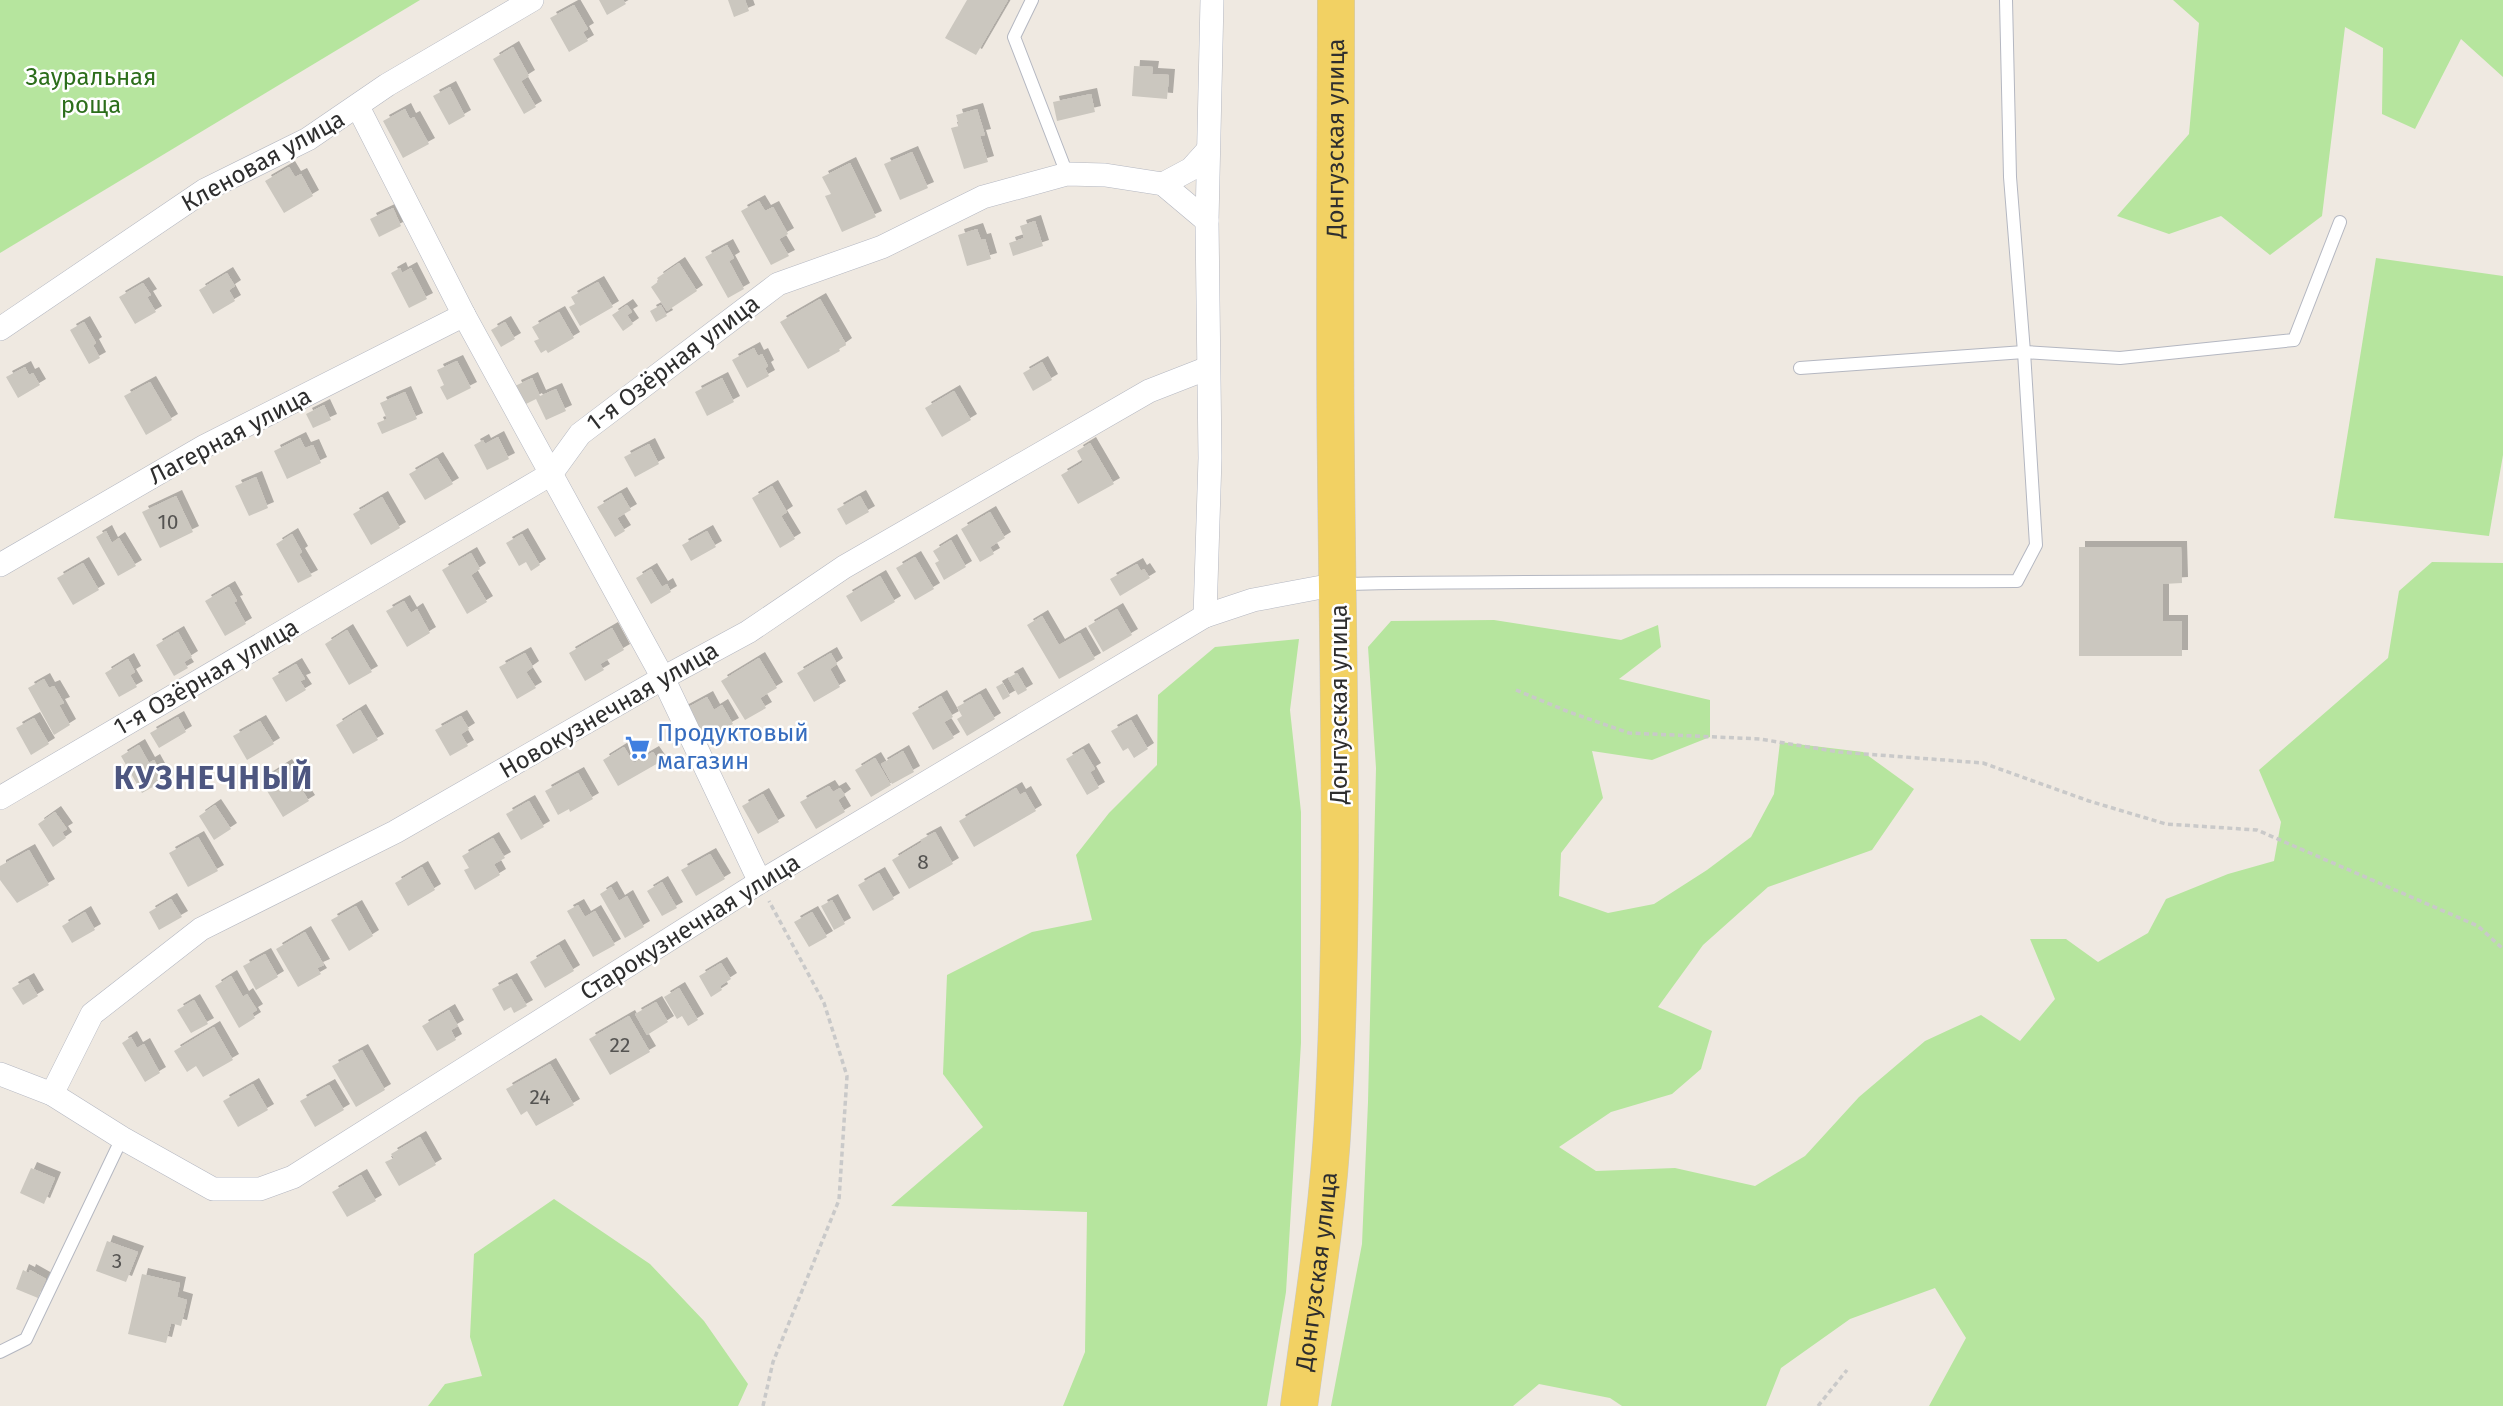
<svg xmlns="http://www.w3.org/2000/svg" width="2503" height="1406" font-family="'Fira Sans',sans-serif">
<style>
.green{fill:#b6e59e}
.building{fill:#cbc7bf;filter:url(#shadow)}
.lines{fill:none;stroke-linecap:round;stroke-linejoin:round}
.lane-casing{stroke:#b4b7c1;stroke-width:14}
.street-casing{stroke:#b4b7c1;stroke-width:24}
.primary-casing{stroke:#c9c9c9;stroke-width:38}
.path{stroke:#c9c9c9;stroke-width:3.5;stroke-dasharray:5 3.5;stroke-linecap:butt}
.lane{stroke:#fff;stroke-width:12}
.street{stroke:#fff;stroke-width:23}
.primary{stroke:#f2d163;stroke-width:37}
.labels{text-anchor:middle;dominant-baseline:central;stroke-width:5;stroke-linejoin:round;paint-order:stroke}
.number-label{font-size:21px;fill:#555452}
.park-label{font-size:24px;fill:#2c6e1b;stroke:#fff}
.street-label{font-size:24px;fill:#2e2e2e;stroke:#fff}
.shop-label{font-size:24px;fill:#366cbe;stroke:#fff;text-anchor:start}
.district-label{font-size:32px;font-weight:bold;letter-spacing:2px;fill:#4d5680;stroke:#fff}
</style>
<defs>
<filter id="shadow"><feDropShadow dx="6" dy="-6" stdDeviation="0" flood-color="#0004"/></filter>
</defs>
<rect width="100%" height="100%" fill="#efe9e1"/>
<g class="green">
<polygon points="0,0 420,0 0,253"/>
<polygon points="2173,0 2503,0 2503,77 2461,39 2415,129 2382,114 2383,48 2345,27 2322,216 2270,255 2221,216 2169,234 2117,216 2189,134 2199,23"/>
<polygon points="2376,258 2503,276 2503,455 2489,536 2334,518"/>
<polygon points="2432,562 2503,563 2503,1406 1929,1406 1966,1338 1935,1288 1850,1319 1781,1368 1766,1406 1622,1406 1610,1398 1539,1384 1513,1406 1331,1406 1362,1244 1368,1102 1376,768 1368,647 1391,621 1494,620 1621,640 1658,625 1661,647 1619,679 1710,700 1710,737 1652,760 1592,751 1603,798 1561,853 1559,896 1608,913 1654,904 1707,870 1751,837 1774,794 1780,742 1863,752 1914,789 1872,850 1768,887 1703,945 1658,1007 1712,1031 1701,1069 1672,1094 1611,1112 1559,1147 1596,1171 1675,1168 1755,1186 1805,1156 1859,1097 1925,1041 1981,1015 2020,1041 2055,999 2030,939 2066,939 2098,962 2148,933 2166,899 2228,874 2274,861 2281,822 2259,770 2388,658 2399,591"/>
<polygon points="1299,639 1290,710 1301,812 1301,1043 1286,1292 1267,1406 1063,1406 1085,1352 1087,1212 891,1206 983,1127 943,1074 947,975 1032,932 1092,920 1076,855 1109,813 1157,765 1158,695 1215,647"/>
<polygon points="554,1199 650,1264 704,1321 748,1384 738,1406 428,1406 445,1384 482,1376 470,1337 474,1254"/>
</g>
<g class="building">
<polygon points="599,0 623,0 626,4 607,15"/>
<polygon points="728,0 745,0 749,11 734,17"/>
<polygon points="967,0 1008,0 976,55 945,38"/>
<polygon points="574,5 588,29 583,32 588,41 569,52 550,18"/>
<polygon points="513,47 529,76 521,81 536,107 524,114 493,59"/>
<polygon points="1134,66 1153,67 1152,74 1169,75 1167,99 1132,96"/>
<polygon points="450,87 465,116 449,125 433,96"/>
<polygon points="1091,94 1095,112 1057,121 1053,102"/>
<polygon points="405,109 410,119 414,117 429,144 403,158 383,121"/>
<polygon points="977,109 985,135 980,136 988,162 964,169 951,128 959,126 956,115"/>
<polygon points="912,152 928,188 900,200 884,164"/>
<polygon points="850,163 876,217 842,232 825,196 831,194 822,177"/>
<polygon points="289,167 295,177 301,174 313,196 284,213 265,181"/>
<polygon points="759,201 765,211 773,207 788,234 779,239 789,256 771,265 741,211"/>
<polygon points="393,208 401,226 379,237 370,219"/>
<polygon points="1035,221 1043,246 1013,256 1009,243 1024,238 1020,226"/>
<polygon points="977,229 981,240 985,239 991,259 967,266 958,235"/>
<polygon points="727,245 734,258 729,261 744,289 728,298 705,257"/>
<polygon points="679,263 697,291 667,311 651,287 659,281 657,278"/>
<polygon points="400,268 402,273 411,268 427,299 409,308 391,273"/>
<polygon points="227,273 235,286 229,290 235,301 213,314 199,290"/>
<polygon points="598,282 613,307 580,326 569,307 575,304 571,297"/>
<polygon points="143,283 151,295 147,297 156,312 135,324 119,297"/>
<polygon points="820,299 846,344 839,349 840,351 808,369 780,322"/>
<polygon points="627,305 632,312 627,315 633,324 623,331 612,315"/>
<polygon points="661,305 667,316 656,322 650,311"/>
<polygon points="559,312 574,338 548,353 546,350 541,353 534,341 539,339 532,327"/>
<polygon points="84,322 96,343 93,345 100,358 89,364 70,330"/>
<polygon points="505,322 515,339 501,347 491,330"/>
<polygon points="754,348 758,356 762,354 768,366 765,368 769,376 747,388 732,360"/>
<polygon points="457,361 471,388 447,400 440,387 444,385 437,370"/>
<polygon points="1042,362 1052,380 1033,391 1023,373"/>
<polygon points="25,367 29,375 33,373 40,385 18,398 6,377"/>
<polygon points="532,378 540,396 556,389 566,411 546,420 536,399 524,405 515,386"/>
<polygon points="722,378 734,402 707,416 695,392"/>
<polygon points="150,382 172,420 146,435 124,396"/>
<polygon points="954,391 971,420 942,437 925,408"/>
<polygon points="405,392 417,419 382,434 377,423 387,419 380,403"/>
<polygon points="324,405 331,420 313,428 306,414"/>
<polygon points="498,437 509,459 487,470 474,445 483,440 485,444"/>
<polygon points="300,438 305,448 313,445 321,463 287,479 274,451"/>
<polygon points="1090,443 1114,484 1078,504 1061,475 1083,462 1077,451"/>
<polygon points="649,444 659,464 635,477 624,457"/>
<polygon points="437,458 453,484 425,500 409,474"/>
<polygon points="256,477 268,508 249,516 235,486"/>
<polygon points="772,486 787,512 781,516 795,539 780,548 752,498"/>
<polygon points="621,493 631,510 617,518 625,531 615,537 597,507"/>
<polygon points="176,496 193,532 160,548 142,512"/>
<polygon points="860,496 869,512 846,525 837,509"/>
<polygon points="382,497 400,528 371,545 353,514"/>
<polygon points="990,512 1005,538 990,547 994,554 980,562 961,529"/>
<polygon points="106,531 112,543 119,538 136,566 118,576 96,537"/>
<polygon points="707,531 716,547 691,561 682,545"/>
<polygon points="292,534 302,552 299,554 312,576 298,583 276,544"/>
<polygon points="522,534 540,565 531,571 526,562 519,566 506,543"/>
<polygon points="951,540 966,567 944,580 935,563 939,561 933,551"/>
<polygon points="2079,547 2181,547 2182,583 2163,584 2163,621 2182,621 2182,656 2079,656"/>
<polygon points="471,553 480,569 471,575 487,602 467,614 442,570"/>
<polygon points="915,557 934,589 915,600 896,568"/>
<polygon points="83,563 99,590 73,605 57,578"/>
<polygon points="1137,564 1141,571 1144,569 1150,578 1120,596 1110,579"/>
<polygon points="651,569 662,587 667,584 671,592 651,604 636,578"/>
<polygon points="880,576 895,602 861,622 846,596"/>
<polygon points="229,587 237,601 234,602 246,624 225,636 205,601"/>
<polygon points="404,601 411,613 417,609 430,633 407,647 386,611"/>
<polygon points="1117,609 1132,635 1103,652 1088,626"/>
<polygon points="1042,616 1059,645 1080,633 1095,659 1059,679 1027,625"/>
<polygon points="612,628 624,650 600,664 604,670 585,681 569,653"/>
<polygon points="347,630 372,672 349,685 325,644"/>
<polygon points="178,632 192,657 184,662 188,668 174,676 156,645"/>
<polygon points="525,653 533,667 526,672 536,688 517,699 499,667"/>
<polygon points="831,653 837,664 830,669 840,687 814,702 797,673"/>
<polygon points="759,658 777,688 760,698 766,708 745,720 721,681"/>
<polygon points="128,659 135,672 130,675 137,687 119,697 105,673"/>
<polygon points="296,664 305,679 300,681 306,690 286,702 272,678"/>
<polygon points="1017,673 1027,690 1018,695 1008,678"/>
<polygon points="44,679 49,688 54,686 64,703 59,705 70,725 54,735 28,688"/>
<polygon points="1003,683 1010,696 1003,700 996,687"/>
<polygon points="980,694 995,719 967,736 957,719 962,716 957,707"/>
<polygon points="941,696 953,717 944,722 954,738 933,750 912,713"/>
<polygon points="707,697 714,710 722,705 733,724 698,743 681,711"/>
<polygon points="360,710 378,740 353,754 336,725"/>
<polygon points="461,716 469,729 461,734 468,746 450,756 435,730"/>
<polygon points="178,717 186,732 159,748 150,733"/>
<polygon points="34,718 49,744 31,755 16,728"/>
<polygon points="1131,720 1148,749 1134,758 1128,748 1123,751 1111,731"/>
<polygon points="260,721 274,744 247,760 233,736"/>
<polygon points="139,745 149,763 154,760 165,780 142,793 121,756"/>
<polygon points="624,747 634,763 653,752 660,762 618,786 603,760"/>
<polygon points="1083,749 1095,769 1090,772 1099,788 1087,795 1066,759"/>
<polygon points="903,751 914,772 892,784 881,764"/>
<polygon points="875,758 891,785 871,797 855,770"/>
<polygon points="286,765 309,801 283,817 261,781"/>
<polygon points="578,773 593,799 570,812 569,809 558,815 545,791"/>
<polygon points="829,786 833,792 840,788 845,795 838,800 845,812 816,829 800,802"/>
<polygon points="1016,788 1020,795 1025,792 1036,811 974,847 959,821"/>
<polygon points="763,794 779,822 758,834 742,806"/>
<polygon points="529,801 544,827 521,840 506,814"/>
<polygon points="215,805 231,829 214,840 199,816"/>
<polygon points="55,812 67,829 62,832 66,838 53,847 38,824"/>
<polygon points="935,832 953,864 909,889 892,860 922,842 920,840"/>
<polygon points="198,837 218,871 188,887 169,853"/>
<polygon points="493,838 505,858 494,864 500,875 475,890 464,870 469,868 462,856"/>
<polygon points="29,850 49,885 17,903 0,880 0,866"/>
<polygon points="710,854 725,879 696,896 681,870"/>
<polygon points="422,867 435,890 408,906 395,883"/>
<polygon points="879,873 894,899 873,911 858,885"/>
<polygon points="662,882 677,908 662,916 647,891"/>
<polygon points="611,887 619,901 627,896 644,927 625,938 600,894"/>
<polygon points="171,899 182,917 159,930 149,912"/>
<polygon points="832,900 845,924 834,930 821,906"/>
<polygon points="578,905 585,917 595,911 615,945 593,957 567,911"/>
<polygon points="356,906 373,936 349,951 331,920"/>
<polygon points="85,912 95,930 72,943 62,926"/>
<polygon points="812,912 827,937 809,947 794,922"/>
<polygon points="305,932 324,965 317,968 321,974 298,987 276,949"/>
<polygon points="559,945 574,971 545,988 530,962"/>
<polygon points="265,954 278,977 256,990 243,966"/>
<polygon points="721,963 731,979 720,986 722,990 711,997 699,976"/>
<polygon points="231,976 243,997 247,994 257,1010 252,1013 255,1018 239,1028 215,986"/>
<polygon points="28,979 38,996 23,1005 12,988"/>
<polygon points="511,979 527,1006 514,1013 511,1007 504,1011 492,989"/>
<polygon points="679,988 698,1020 688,1026 682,1016 677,1019 664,997"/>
<polygon points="194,1000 208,1024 191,1033 177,1010"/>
<polygon points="656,1002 668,1022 647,1035 635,1014"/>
<polygon points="449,1010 458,1026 451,1030 456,1040 437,1051 422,1026"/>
<polygon points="629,1016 650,1052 610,1075 589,1039"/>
<polygon points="214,1027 233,1060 203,1077 196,1066 187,1072 174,1051"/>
<polygon points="131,1037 137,1048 144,1044 160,1073 145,1082 122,1043"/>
<polygon points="362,1050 385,1090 356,1107 332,1066"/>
<polygon points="550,1064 574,1105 536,1126 527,1111 521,1115 506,1089"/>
<polygon points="253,1084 268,1110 238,1127 223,1101"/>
<polygon points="329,1085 344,1110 315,1127 300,1101"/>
<polygon points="420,1137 436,1165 399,1186 385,1162 394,1158 391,1154"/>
<polygon points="31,1168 55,1178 44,1204 20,1193"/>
<polygon points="361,1175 376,1201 347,1217 332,1192"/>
<polygon points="107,1241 138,1252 126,1282 96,1271"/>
<polygon points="23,1270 29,1273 30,1270 46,1279 38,1298 16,1289"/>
<polygon points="142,1274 180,1283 177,1297 187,1300 181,1326 171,1323 166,1343 128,1334"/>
</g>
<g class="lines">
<defs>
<g id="lane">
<polyline points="1032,0 1014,37 1067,174"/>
<polyline points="1800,368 2024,352 2120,358 2294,340 2340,222"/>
<path d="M1339 584C1565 580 1791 582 2017 581L2036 545 2024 352 2010 177 2006 0"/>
<polyline points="0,1352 26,1339 122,1138"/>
</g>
<g id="street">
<polyline points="358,107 464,315 663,678 760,882"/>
<polyline points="1163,184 1191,169 1208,150"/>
<polyline points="0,329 205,190 308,139 387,85 532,0"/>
<polyline points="0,565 205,446 464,315"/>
<polyline points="1205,616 1210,458 1207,221 1212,0"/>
<polyline points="0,798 551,474 580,434 778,284 882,247 983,197 1067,174 1105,175 1163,184 1207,221"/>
<polyline points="0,1074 52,1094 122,1138 213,1189 260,1189 293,1177 760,882 1205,616 1253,600 1338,584"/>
<polyline points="52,1094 92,1014 201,929 395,832 663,678 748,632 844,567 1149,391 1208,368"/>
</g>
<g id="primary">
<path id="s1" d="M1299 1406C1312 1310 1328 1214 1333 1118 1345 901 1338 684 1336 467 1334 311 1336 156 1336 0"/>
</g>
</defs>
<use href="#lane" class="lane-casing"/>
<use href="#street" class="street-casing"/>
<use href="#primary" class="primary-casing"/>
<g class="path">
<polyline points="1516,690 1569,712 1629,733 1760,739 1839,752 1983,763 2089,801 2166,824 2257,830 2478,926 2503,949"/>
<polyline points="763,1406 773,1362 839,1200 847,1076 824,1003 769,901"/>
<polyline points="1818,1406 1847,1370"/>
</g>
<use href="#lane" class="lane"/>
<use href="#street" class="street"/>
<use href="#primary" class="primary"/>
</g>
<defs>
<symbol id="supermarket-bare" viewBox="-9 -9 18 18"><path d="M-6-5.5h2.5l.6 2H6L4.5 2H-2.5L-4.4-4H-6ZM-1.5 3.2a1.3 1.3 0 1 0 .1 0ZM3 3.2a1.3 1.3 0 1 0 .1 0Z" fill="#3f7fe0" stroke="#fff" stroke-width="2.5" paint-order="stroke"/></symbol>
</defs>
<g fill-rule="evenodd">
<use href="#supermarket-bare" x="620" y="730" width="35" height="35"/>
</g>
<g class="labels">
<g class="number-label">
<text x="168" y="522">10</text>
<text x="923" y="862">8</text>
<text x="620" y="1045">22</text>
<text x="540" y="1097">24</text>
<text x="117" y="1261">3</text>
</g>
<g class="park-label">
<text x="91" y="77">Зауральная<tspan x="91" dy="28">роща</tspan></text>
</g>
<g class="street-label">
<text stroke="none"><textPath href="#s1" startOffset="1270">Донгузская улица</textPath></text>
<text transform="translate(263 161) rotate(-29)">Кленовая улица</text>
<text transform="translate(673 363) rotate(-37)">1-я Озёрная улица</text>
<text transform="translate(230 436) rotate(-28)">Лагерная улица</text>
<text transform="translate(206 677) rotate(-30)">1-я Озёрная улица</text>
<text transform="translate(1339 704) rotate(-90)">Донгузская улица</text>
<text transform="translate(609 710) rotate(-30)">Новокузнечная улица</text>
<text transform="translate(690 927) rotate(-32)">Старокузнечная улица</text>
<text stroke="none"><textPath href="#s1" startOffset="136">Донгузская улица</textPath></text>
</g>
<g class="shop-label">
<text x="657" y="733">Продуктовый<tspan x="657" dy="28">магазин</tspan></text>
</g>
<g class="district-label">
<text x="214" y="778">КУЗНЕЧНЫЙ</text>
</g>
</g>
</svg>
